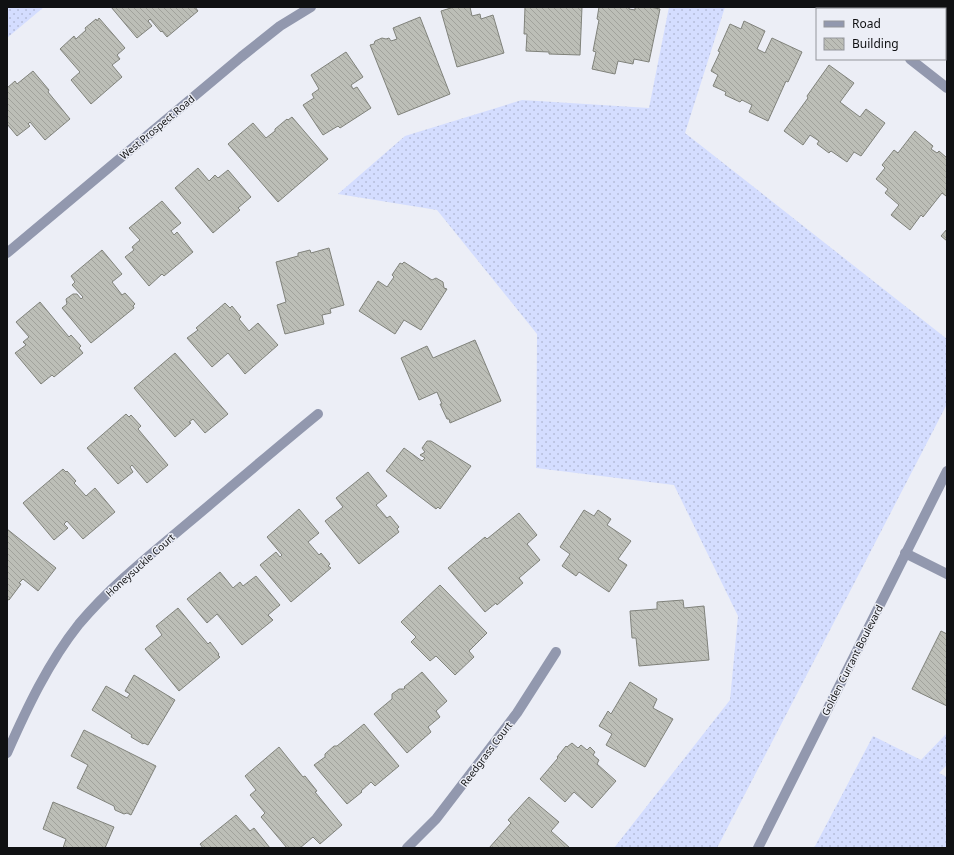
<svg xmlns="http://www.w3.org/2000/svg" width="954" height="855" font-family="'Noto Sans',sans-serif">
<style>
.grass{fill:url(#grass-dots)}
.building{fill:url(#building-back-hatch);stroke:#80827b}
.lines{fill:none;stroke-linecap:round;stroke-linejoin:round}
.street{stroke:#9298ae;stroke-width:10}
.labels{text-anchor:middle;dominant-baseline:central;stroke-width:3;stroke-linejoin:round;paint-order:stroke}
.street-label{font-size:10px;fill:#101113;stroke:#eceef6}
</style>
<defs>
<pattern id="grass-dots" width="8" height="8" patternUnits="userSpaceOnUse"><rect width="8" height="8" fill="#d4ddff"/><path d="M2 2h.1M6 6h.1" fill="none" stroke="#b5bdda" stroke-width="1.8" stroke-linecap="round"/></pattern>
<pattern id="building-back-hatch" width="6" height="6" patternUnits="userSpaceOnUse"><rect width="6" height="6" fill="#bcbeb7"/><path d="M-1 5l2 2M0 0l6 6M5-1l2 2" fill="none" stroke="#a1a29c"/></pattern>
</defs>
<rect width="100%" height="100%" fill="#eceef6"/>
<g class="grass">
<polygon points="7,7 44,7 7,38"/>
<polygon points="669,7 725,7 685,133 947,339 947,404 717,848 614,848 730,700 738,616 674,485 536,468 537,334 437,210 338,194 405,136 522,100 649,108"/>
<polygon points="947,733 947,765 939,773 947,777 947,848 814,848 873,736 921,760"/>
</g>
<g class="building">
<polygon points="111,7 195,7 198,11 167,37 162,31 161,32 150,19 148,21 152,26 137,38"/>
<polygon points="454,7 470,7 472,16 480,14 481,19 493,15 504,53 457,67 441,11"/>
<polygon points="525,7 582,7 580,55 549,54 549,52 526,51 527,34 524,34"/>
<polygon points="599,7 629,7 629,9 635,10 635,7 650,7 660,9 649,62 634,59 633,64 618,61 615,74 592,69 596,52 593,51 599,20 597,19"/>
<polygon points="420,17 450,94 398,115 370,45 374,44 375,41 382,38 386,39 389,38 391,41 397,39 393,28"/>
<polygon points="99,18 125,48 117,55 120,59 112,65 122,77 91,104 71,80 80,72 60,49 74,36 76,39 86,30 85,28 96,19 97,21"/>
<polygon points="744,21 765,31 757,49 765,53 772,38 802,52 788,82 786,81 768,121 749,112 752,105 742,100 740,102 725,95 726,92 713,86 718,75 711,71 720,52 718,51 730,24 741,29"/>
<polygon points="346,52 363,77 351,85 353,89 357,87 371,108 340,128 338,126 323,135 303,105 314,98 312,94 319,89 311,75"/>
<polygon points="829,65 854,83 840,102 860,117 866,109 885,123 861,156 854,152 847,162 831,151 829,153 817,144 819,141 810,135 803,145 784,131 808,98 807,96"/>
<polygon points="33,71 49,90 48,92 70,119 45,140 30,122 28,124 30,126 17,136 7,124 7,88 15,81 17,84"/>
<polygon points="292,117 328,159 278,202 228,144 253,123 266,138 275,131 275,129 287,119 288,120"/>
<polygon points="915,131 933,146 931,149 937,153 939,151 947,158 947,195 946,196 942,193 923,217 921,215 910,230 891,215 899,205 885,193 888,189 876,179 885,168 882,165 894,150 898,153"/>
<polygon points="198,168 209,181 215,175 218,178 228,170 251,197 238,208 240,210 213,233 175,188"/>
<polygon points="162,201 181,223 171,231 174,235 177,232 193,252 164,276 162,274 149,286 125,257 134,250 132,247 140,240 129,228"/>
<polygon points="947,229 947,241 941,236"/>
<polygon points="329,248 344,305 330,309 331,313 322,315 324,324 285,334 277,305 286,302 276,262 298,256 298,253 310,250 311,253"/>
<polygon points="102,250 122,274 112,282 122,295 125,293 135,304 133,306 134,308 91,343 62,308 67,304 66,299 73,294 77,294 81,299 83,297 72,285 75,282 71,276"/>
<polygon points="404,262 432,280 436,278 443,282 444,288 447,289 421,330 404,320 395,334 359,311 378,281 387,287 394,277 392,275 400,263 402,264"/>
<polygon points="40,302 69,337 71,335 81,346 79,348 83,353 54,377 52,375 41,384 15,353 26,345 23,342 29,337 16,322"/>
<polygon points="225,303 230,308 232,306 241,317 239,319 249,331 258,323 278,345 245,374 228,353 212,367 187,338 198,330 196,328"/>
<polygon points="475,340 501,401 450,423 449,419 447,419 440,404 442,404 437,392 419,400 401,358 427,346 433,358"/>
<polygon points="175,353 228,414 205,433 193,419 189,422 191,423 175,437 134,388"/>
<polygon points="126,414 129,417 131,415 141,426 138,429 168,465 147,483 132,465 130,467 133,472 118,484 87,448"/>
<polygon points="427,441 431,441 471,466 440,509 438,507 436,509 386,471 404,448 422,461 425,458 420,455 425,452 422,448"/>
<polygon points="63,469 66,472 67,471 76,481 74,483 86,496 95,488 115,512 83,539 67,521 64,524 68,528 54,540 23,503"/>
<polygon points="368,472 387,496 376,505 387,518 390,516 399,527 397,529 399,532 359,564 325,521 343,507 336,498"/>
<polygon points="299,509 319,533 308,542 319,555 321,553 330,564 328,566 331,568 291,602 260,565 276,552 280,557 282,555 267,537"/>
<polygon points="584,510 594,516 598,510 611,519 607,525 631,541 618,559 627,565 609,592 579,572 576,576 562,566 570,554 560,547"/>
<polygon points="519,513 537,535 527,544 540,560 519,578 523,583 497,605 496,603 485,612 448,568 485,537 487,539"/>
<polygon points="7,529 56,568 38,591 23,579 19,583 21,584 9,600 7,599"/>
<polygon points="220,572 233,588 240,582 243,586 256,576 280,605 268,615 273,620 242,645 217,614 207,623 187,599"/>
<polygon points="440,585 487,633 469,651 474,657 455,675 436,656 430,661 411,642 416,637 401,622"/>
<polygon points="683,600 684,608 704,606 709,660 639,666 636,638 632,638 630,611 657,609 657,602"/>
<polygon points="178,608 208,644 210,642 219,654 218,655 220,657 179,691 145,649 162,635 156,626"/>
<polygon points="941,631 947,634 947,706 912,689"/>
<polygon points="422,672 447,701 436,711 440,717 428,727 431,732 407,753 374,714 392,699 392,694 399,689 404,689 405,688 404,687"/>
<polygon points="134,675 175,700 148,745 144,743 143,744 131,737 132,735 92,710 106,686 127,698 130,694 125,691"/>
<polygon points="630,682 657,699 653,708 673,719 645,767 606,745 612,734 599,726 608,711 611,714"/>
<polygon points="364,724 399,766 375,786 371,782 361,791 362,792 347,804 314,765 325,757 325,754 334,746 337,746"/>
<polygon points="84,730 156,766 131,815 127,813 124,814 115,810 114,806 77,788 88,765 71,756"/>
<polygon points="572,743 578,748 581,745 587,750 590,747 595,752 593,755 599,760 597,764 616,781 592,808 574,792 565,802 540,779 558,758 557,757 566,746 567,747"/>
<polygon points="279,747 303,777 305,776 317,791 315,792 342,825 320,844 313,837 300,848 287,848 261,817 265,813 250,795 256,790 245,776"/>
<polygon points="529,797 559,822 551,831 570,848 489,848 511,823 508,820"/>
<polygon points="53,802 114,827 105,848 63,848 66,839 43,829"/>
<polygon points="236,815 250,831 254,828 270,848 203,848 200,844"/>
</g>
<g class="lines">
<g class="street">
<polyline points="837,7 841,9"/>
<polyline points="910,59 947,88"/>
<polyline points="7,253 241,57 280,26 311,7"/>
<polyline points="905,553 947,574"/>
<path d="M7 753C27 708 48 663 79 624 111 586 150 555 188 523 231 487 274 450 318 414"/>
<polyline points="407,848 436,819 517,713 556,652"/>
<polyline points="758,848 947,471"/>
</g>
</g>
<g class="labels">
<g class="street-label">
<text transform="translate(157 127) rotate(-40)">West Prospect Road</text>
<text transform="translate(140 565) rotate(-42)">Honeysuckle Court</text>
<text transform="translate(852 660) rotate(-63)">Golden Currant Boulevard</text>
<text transform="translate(486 754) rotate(-53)">Reedgrass Court</text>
</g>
</g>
<rect width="954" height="855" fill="none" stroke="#101113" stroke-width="16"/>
<rect x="816" y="8" width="130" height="52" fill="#eceef6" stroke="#94969b"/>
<rect x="824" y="21" width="20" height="6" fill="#9298ae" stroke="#94969b"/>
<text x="852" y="28" font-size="12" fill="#101113">Road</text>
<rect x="824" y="38" width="20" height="12" fill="url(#building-back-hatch)" stroke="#94969b"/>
<text x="852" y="48" font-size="12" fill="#101113">Building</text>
</svg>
